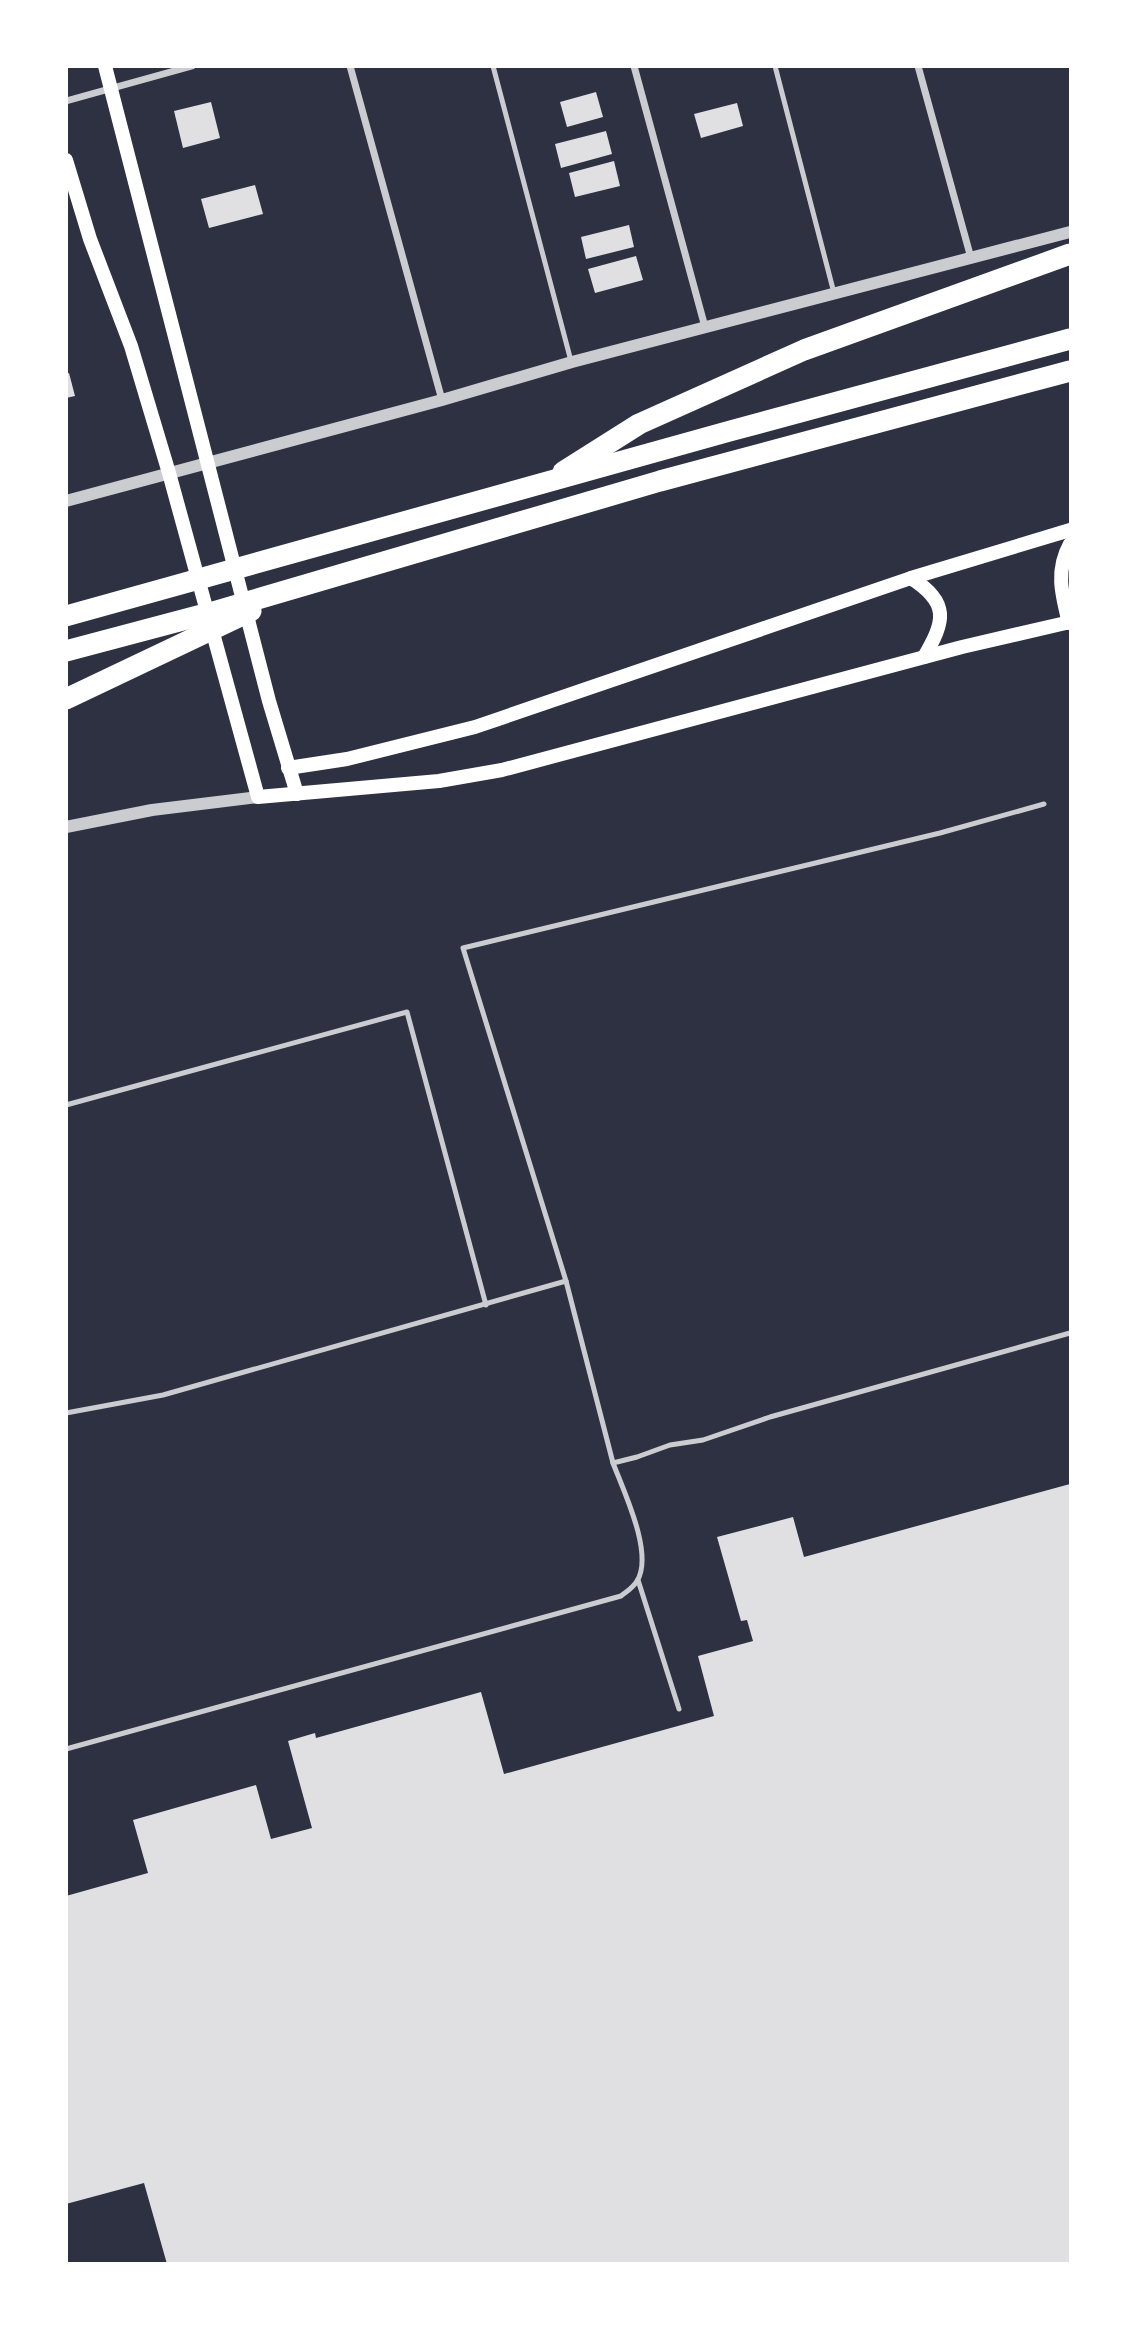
<svg xmlns="http://www.w3.org/2000/svg" width="1137" height="2330" font-family="Poppins,sans-serif">
<style>
.building{fill:#e0e0e3}
.lines{fill:none;stroke-linecap:round;stroke-linejoin:round}
.service{stroke:#caccd0;stroke-width:5}
.minor{stroke:#caccd0;stroke-width:7}
.tertiary{stroke:#caccd0;stroke-width:12}
.secondary{stroke:#fff;stroke-width:14}
.motorway{stroke:#fff;stroke-width:21}
</style>
<rect width="100%" height="100%" fill="#2d3142"/>
<g class="building">
<polygon points="596,92 603,117 567,127 560,102"/>
<polygon points="211,102 220,138 183,148 174,111"/>
<polygon points="737,103 743,126 701,138 694,114"/>
<polygon points="606,131 612,154 561,168 555,144"/>
<polygon points="614,161 620,186 575,197 569,173"/>
<polygon points="255,185 263,214 209,228 201,199"/>
<polygon points="629,225 634,247 586,259 581,237"/>
<polygon points="636,256 643,280 595,293 588,269"/>
<polygon points="69,373 75,396 66,398 66,374"/>
<polygon points="1070,1484 1070,2264 167,2264 144,2183 66,2204 66,1896 148,1873 133,1820 256,1785 271,1839 312,1828 288,1741 315,1733 316,1738 481,1692 504,1774 714,1716 698,1656 753,1641 747,1620 741,1621 717,1537 793,1517 804,1557"/>
</g>
<g class="lines">
<g class="service">
<polyline points="493,66 571,361"/>
<polyline points="775,66 834,293"/>
<polyline points="66,1105 407,1012 486,1305"/>
<polyline points="566,1281 463,948 940,833 1044,804"/>
<polyline points="66,1413 163,1395 566,1281 613,1463"/>
<polyline points="638,1580 679,1709"/>
<path d="M66 1749 621 1596C626 1592 633 1588 637 1581 654 1554 624 1492 613 1463L637 1457 670 1445 703 1440 770 1417 1070 1333"/>
</g>
<g class="minor">
<polyline points="350,66 442,400"/>
<polyline points="634,66 705,327"/>
<polyline points="918,66 971,258"/>
<polyline points="66,101 192,66"/>
</g>
<g class="tertiary">
<polyline points="66,501 442,400 572,362 1070,232"/>
<polyline points="66,827 152,810 258,797"/>
</g>
<g class="secondary">
<polyline points="105,66 269,701 297,794"/>
<polyline points="66,160 90,239 131,346 169,473 258,797 439,781 502,770 962,647 1070,622"/>
<path d="M911 578C950 603 945 621 924 657"/>
<path d="M1069 623C1062 595 1055 571 1070 544"/>
<polyline points="288,768 347,759 475,727 911,578 1070,530"/>
</g>
<g class="motorway">
<polyline points="563,472 639,424 804,350 1070,254"/>
<polyline points="66,616 730,431 1070,339"/>
<polyline points="66,651 213,612 660,481 1070,371"/>
<polyline points="66,699 251,611"/>
</g>
</g>
<rect width="1137" height="2330" fill="none" stroke="#ffffff" stroke-width="136"/>
</svg>
